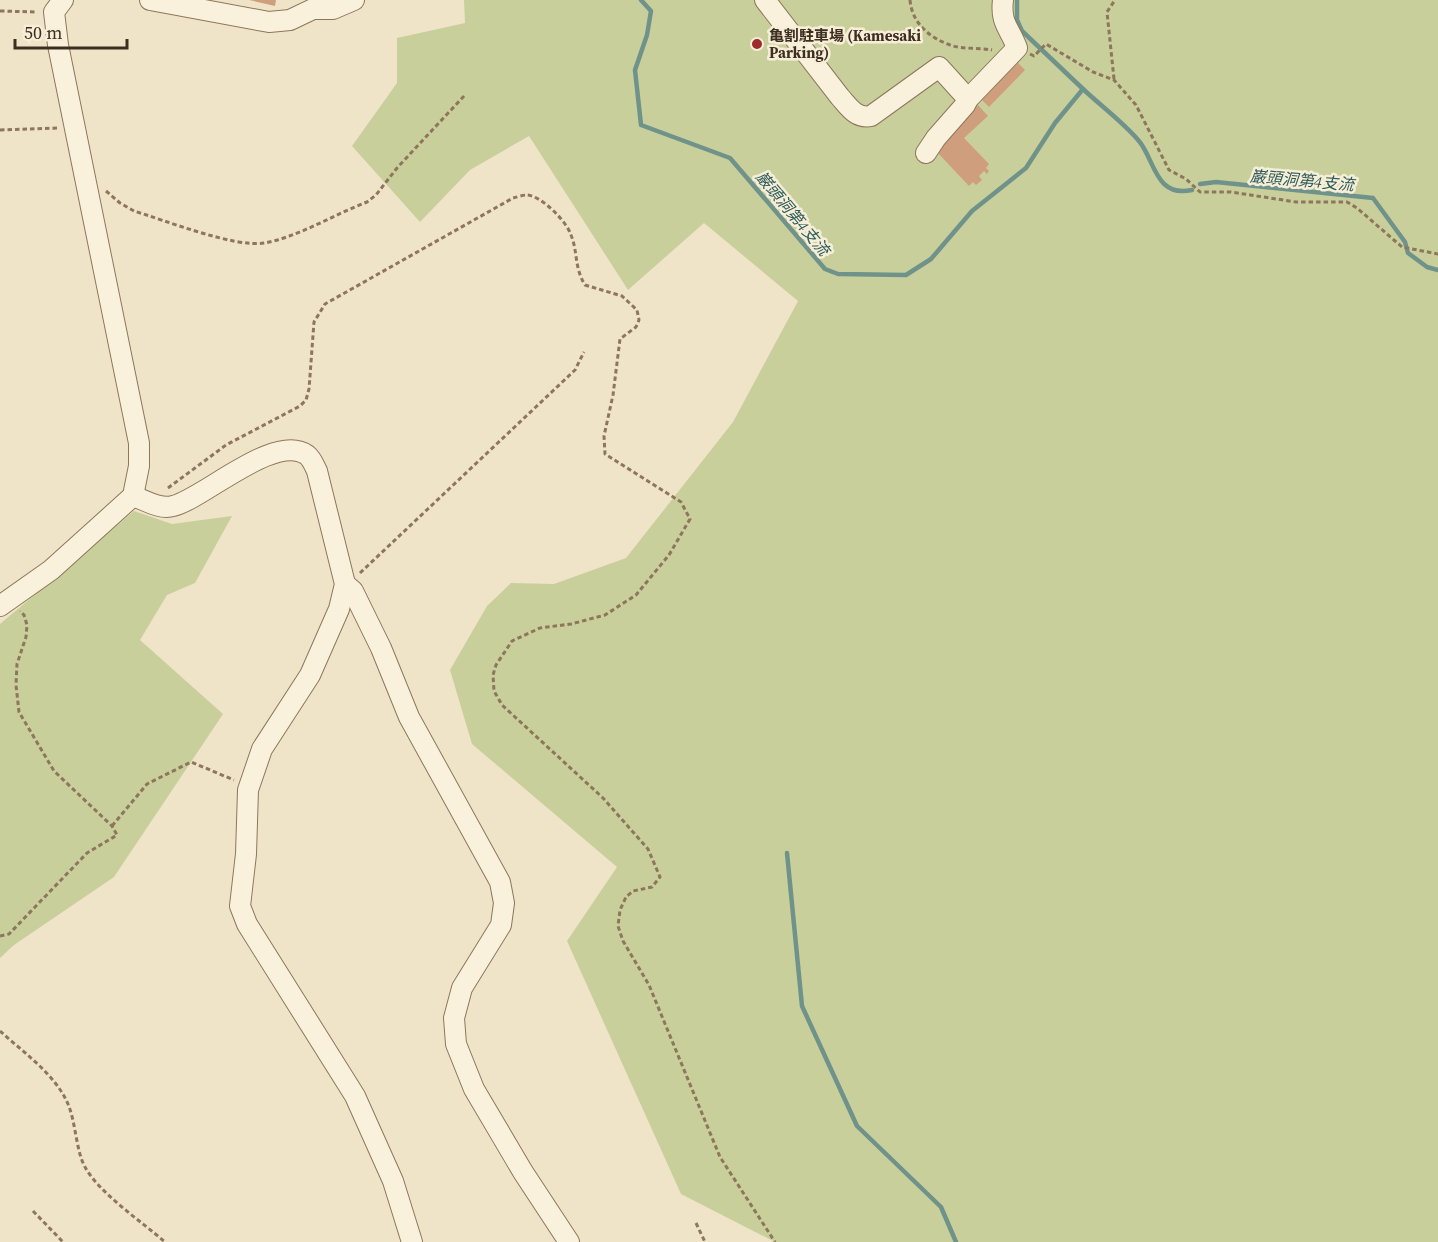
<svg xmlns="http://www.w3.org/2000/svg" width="1438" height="1242" font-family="'Source Serif 4','Noto Sans JP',serif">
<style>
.green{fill:#c9cf9b}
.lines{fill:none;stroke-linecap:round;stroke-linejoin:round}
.stream{stroke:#6f938a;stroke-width:4.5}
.building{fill:#cf9f7d}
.minor-casing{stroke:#8d765c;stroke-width:22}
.path{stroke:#8d765c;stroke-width:3;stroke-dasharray:4.5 3;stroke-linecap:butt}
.minor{stroke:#faf1dc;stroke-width:20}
.poi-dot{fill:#9e2a2b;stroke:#f7eed8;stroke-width:2}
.labels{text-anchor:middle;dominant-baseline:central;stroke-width:5;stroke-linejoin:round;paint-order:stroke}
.poi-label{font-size:15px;font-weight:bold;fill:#3d2e20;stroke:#f7eed8;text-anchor:start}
.water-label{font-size:16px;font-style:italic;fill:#2f5d5a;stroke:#f7eed8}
</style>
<rect width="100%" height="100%" fill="#f0e4c8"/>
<g class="green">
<polygon points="464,0 1438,0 1438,1242 775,1242 681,1194 567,941 617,867 472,744 450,670 487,606 511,583 554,584 626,558 733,422 798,301 704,223 628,290 529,136 470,170 420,222 352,146 397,83 397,38 465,23"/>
<polygon points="134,511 172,524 232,516 195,583 167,595 140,640 223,714 114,877 14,945 0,958 0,624"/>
</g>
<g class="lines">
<g class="stream">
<path d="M641 0 651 11 647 35 635 70 641 125 730 158 825 269 838 274 906 275 931 259 972 211 1026 168 1055 123 1083 89C1101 106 1123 122 1139 141 1155 160 1155 198 1192 190"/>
<polyline points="1017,0 1017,20 1022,31 1083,89"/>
<polyline points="1200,184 1216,182 1373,198 1405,242 1408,253 1427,267 1438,270"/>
<polyline points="787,853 802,1006 857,1126 941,1207 956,1242"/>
</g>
</g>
<g class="building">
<polygon points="249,0 276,0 275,6"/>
<polygon points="1016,61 1025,70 989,107 979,97"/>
<polygon points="978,105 988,116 964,138 989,164 986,168 989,171 987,174 984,171 979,176 982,180 976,185 973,182 969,186 936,151 939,143"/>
</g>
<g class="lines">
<defs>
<g id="minor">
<polyline points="150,0 269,22 290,20 313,9 333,9 354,0"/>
<path d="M765 0 840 97C849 107 856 119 871 116L939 67 968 99"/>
<path d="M926 153 936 138 965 105 968 99 1017 48C1010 28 1000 24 1003 0"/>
<path d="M133 496C145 500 160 510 173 506 203 499 275 432 307 455 312 459 314 465 317 471L345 584 339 609 310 675 262 749 248 790 246 854 240 906 247 924 355 1096 393 1181 412 1242"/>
<polyline points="345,584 353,591 381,648 409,717 500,882 504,903 501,925 462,988 454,1018 456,1044 474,1089 523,1172 569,1242"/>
<polyline points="0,606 51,570 133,496 139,466 139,443 58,45 54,12 63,0"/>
</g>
</defs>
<use href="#minor" class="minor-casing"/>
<g class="path">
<path d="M910 0C912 24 931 39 953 46 965 49 980 48 992 50"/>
<polyline points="0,11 37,12"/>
<polyline points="1030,54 1034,56 1046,44 1093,72 1114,80 1136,105 1169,170 1186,179 1200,192 1231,192 1296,202 1347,202 1357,208 1402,247 1438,254"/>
<polyline points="1114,79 1107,12 1115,0"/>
<polyline points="0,130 58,128"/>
<path d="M106 191 120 203 134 211C164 220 235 248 264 243 296 238 335 214 367 202L376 195 397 168 464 96"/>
<path d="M168 488 226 445 300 406 306 400 309 389 314 322 325 304 513 198C517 197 523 195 527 195 542 196 567 222 571 235 578 252 574 267 585 285L622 296 637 310 639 320 636 327 620 339 613 395 604 436 605 454 681 502 690 519 669 555 636 595 605 615 571 624 540 628 512 641 496 665 493 675 494 691 502 705 603 798 648 849 660 877 652 887 633 891 626 897 620 910 618 926 623 941 649 985 720 1157 775 1242"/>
<polyline points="360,573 575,370 584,352"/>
<polyline points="112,826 147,784 191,762 234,780"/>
<polyline points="0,936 9,934 87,853 117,835 112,826 54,771 19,712 16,685 17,664 26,637 27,625 24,615 20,611"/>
<path d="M0 1031C24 1053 55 1074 68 1104 76 1123 76 1151 85 1167 100 1194 141 1221 165 1242"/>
<polyline points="33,1211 63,1242"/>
<polyline points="696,1223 705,1242"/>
</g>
<use href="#minor" class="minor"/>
</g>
<circle class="poi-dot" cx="757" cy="44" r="6"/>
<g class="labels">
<g class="poi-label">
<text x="769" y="35">亀割駐車場 (Kamesaki<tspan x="769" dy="17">Parking)</tspan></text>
</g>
<g class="water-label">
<text transform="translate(1302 180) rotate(5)">巌頭洞第4支流</text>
<text transform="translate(793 213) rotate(50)">巌頭洞第4支流</text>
</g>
</g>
<path d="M15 39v9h112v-9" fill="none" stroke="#3d2e20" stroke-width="3"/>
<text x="24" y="39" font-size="18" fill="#3d2e20" stroke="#f7eed8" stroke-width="4.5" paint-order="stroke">50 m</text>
</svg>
